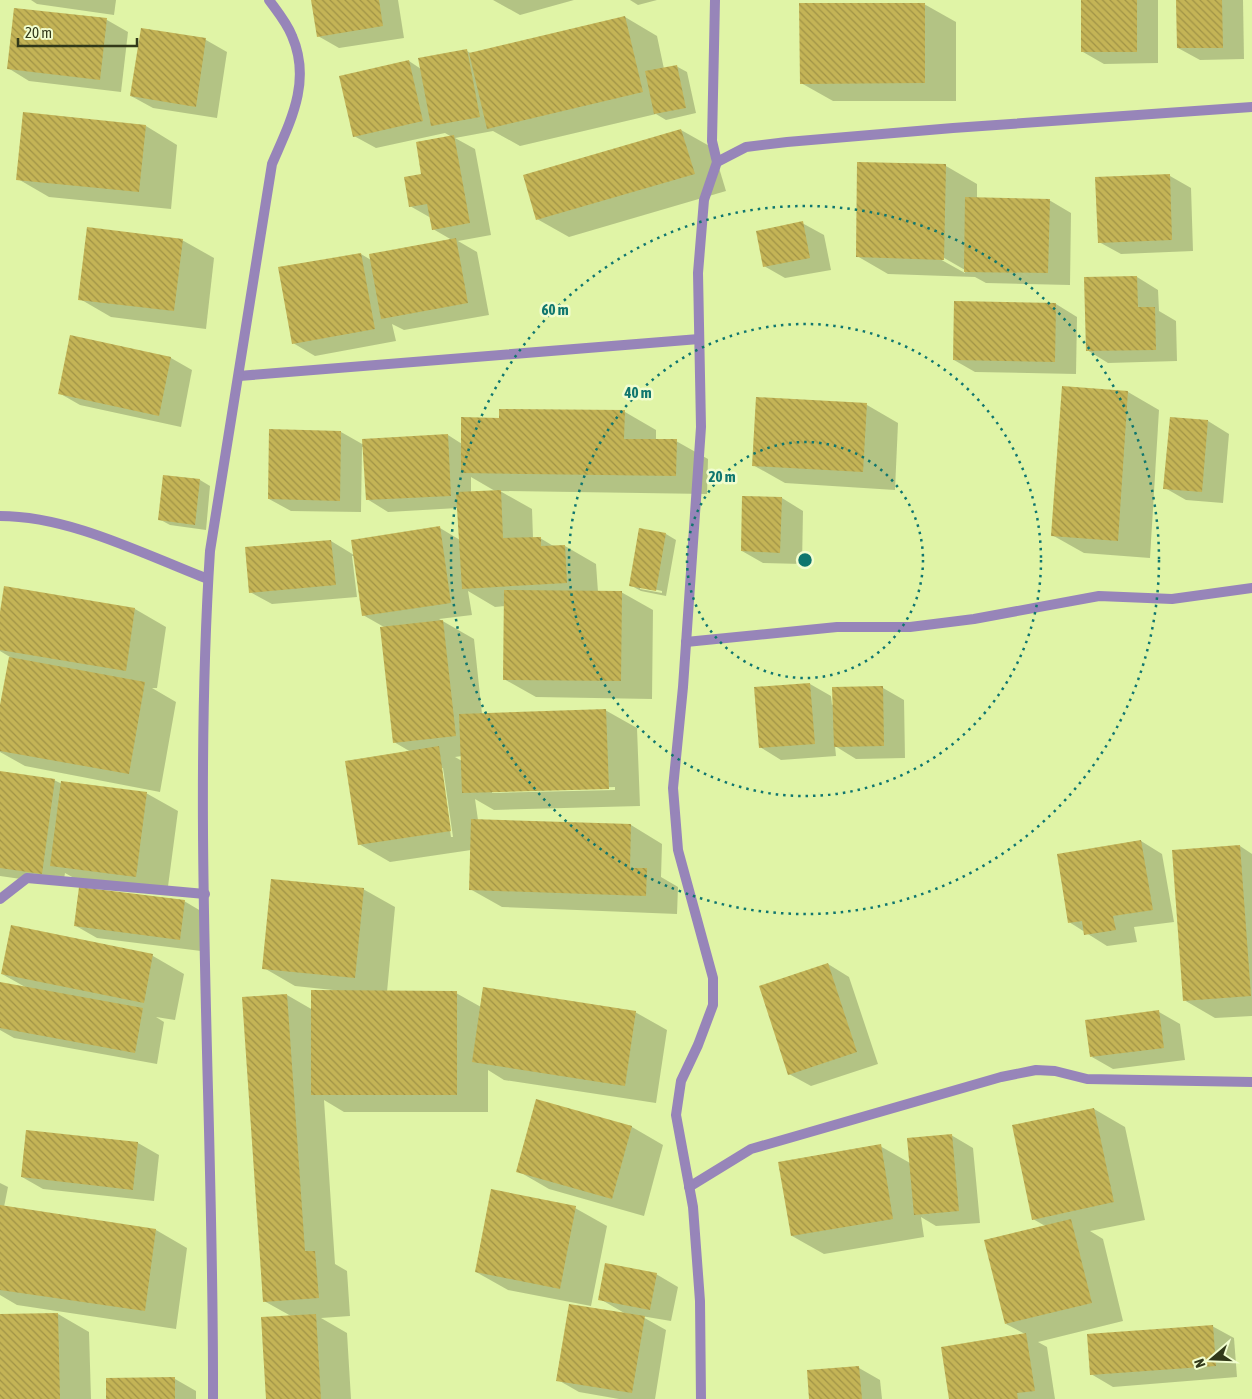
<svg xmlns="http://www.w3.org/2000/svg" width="1252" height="1399" font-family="'Asap Condensed',sans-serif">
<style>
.shadow{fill:#0003;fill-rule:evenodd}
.building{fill:url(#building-back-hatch)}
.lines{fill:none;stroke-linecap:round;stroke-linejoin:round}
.street{stroke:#9785b9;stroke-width:10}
.ring{fill:none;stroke:#0f766e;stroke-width:2.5;stroke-dasharray:2.5 5}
.centre{fill:#0f766e;stroke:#f1fdcf;stroke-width:2.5}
.ring-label{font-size:15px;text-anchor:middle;font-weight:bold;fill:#0f766e;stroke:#f1fdcf;stroke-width:5;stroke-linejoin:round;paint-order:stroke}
</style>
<defs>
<pattern id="building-back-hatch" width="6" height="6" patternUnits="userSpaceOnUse" patternTransform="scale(1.25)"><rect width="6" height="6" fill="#c4b456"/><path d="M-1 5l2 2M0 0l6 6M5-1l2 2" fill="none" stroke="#a09346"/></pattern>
</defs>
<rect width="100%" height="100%" fill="#e0f4a6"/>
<g class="shadow">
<polygon points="31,0 116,0 114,15 37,4"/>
<polygon points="312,0 398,0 404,38 339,48 318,36"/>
<polygon points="493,0 574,0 520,15"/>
<polygon points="630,0 657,0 638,5"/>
<polygon points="1082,0 1158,0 1158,63 1104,64 1083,52"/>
<polygon points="1177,0 1243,0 1244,59 1200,60 1178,48"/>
<polygon points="924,4 956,22 956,101 833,101 801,83"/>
<polygon points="16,9 107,20 128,32 121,92 29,81 8,68"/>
<polygon points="625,17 657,36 664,69 676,66 687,72 696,113 666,120 656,114 520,146 493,131 455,138 475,149 491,235 458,241 477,252 489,315 404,330 392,324 396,341 315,356 293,343 361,254 371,260 452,240 433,229 431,218 410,206 423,175 452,137 445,133 376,148 354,136 409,61 421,69 467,51 472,54"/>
<polygon points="206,40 227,52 217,118 153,108 131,96"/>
<polygon points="146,126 177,145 171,209 49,197 18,179"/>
<polygon points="681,130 713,148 726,191 569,237 537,219"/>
<path d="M946 166 977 184V199L1049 200 1071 213 1070 285 986 283 975 277 888 274 857 256ZM939 255 965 270V273L938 258Z"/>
<polygon points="1170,176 1191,188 1193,251 1121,254 1099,242"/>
<polygon points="802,223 824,235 831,270 785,278 764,266"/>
<polygon points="182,240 214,258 206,329 111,317 80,299"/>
<polygon points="1137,277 1158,290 1159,311 1176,321 1177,361 1108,363 1087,350"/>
<polygon points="1056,304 1077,317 1076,374 975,372 954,360"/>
<polygon points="171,358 192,370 181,427 80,405 59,393"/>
<polygon points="1128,392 1159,410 1150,558 1084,553 1052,535"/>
<polygon points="757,398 867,405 898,423 895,490 785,483 753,465"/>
<path d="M625 412 656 430V440L676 441 708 459 707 494 500 491 532 509 533 538H540L555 547 565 546 596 564 598 592H621L653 610 652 699 536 697 504 679 505 606 495 607 468 591 472 615 439 619 474 639 482 714 605 710 637 728 640 806 494 810 475 799 478 820 631 825 662 844 661 877 678 887 677 914 502 907 470 889 471 850 390 862 359 844 411 752 394 742 384 627 363 615 355 556H352L357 597 272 604 250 592 331 541 354 555 440 528 460 540 458 508 388 512 367 499 364 447H362L361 512 291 511 269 499 341 432 364 445 448 435 462 444 500 419ZM471 477 495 491 471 492ZM462 756V761L455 757ZM441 768H443L453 837H451ZM615 787V790L492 793V791Z"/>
<polygon points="1208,421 1229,434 1223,503 1186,500 1165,488"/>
<polygon points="164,476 200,480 210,486 206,530 170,525 159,519"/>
<polygon points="782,498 803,511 802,564 763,563 742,551"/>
<path d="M640 529 666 534 676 540 666 596 641 591 630 585ZM640 586 662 591V593L640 589Z"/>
<polygon points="5,587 135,609 166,627 157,688 152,688 176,702 160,792 25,766 0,752 0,711 10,657 0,651 0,620"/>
<polygon points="810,684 831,696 832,705 883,688 904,700 905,758 856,759 835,746 836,756 781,760 760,747"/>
<polygon points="0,772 54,780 62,784 146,793 178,811 167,894 83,883 65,873 63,885 0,876"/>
<polygon points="1141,841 1162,854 1174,922 1134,927 1137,942 1107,946 1069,922"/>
<polygon points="1240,846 1252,854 1252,1016 1215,1018 1184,1000"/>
<polygon points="363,889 395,907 387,992 456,993 481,1007 635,1012 667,1030 656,1103 504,1080 488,1070 488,1112 344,1112 324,1100 335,1264 347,1271 350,1316 321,1318 347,1333 351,1399 267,1399 291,1316 264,1301 287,995 313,1010 333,990 295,986 264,968"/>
<polygon points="184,901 206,914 201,951 97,938 76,926"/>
<polygon points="153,956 184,974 175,1020 156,1017 164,1022 157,1064 14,1038 0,1030 0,986 27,988 2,974"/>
<polygon points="828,964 849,977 878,1064 811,1086 789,1074"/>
<polygon points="1159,1012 1180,1024 1185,1060 1113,1069 1092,1057"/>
<polygon points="537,1101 632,1127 663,1145 644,1216 549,1189 518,1171"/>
<polygon points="1094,1109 1125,1127 1145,1220 1090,1231 1103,1239 1123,1321 1038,1342 1047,1347 1055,1399 951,1399 1025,1334 1006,1324 1047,1227 1033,1219"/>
<polygon points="951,1135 973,1148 980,1223 936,1226 921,1217 924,1237 824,1254 792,1236 880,1146 910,1163"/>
<polygon points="138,1143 159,1155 154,1201 43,1189 22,1177"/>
<polygon points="0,1183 8,1187 4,1207 156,1230 187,1248 176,1329 17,1305 0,1295"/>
<polygon points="575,1208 607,1226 591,1306 508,1290 476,1272"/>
<polygon points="656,1274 678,1287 671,1321 641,1316 666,1330 655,1399 619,1399 579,1392 558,1380 626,1314 600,1299"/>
<polygon points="58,1314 89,1332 91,1399 0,1399 0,1315"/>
<polygon points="1212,1326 1234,1338 1237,1377 1113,1387 1091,1374"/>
<polygon points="859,1368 880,1380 882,1399 810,1399"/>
<polygon points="175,1379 196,1391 196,1399 107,1399"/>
</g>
<g class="building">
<polygon points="311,0 379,0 383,26 317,37"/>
<rect x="1081" y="0" width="56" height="52"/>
<polygon points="1176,0 1222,0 1223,48 1177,48"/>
<polygon points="799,3 925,3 925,83 800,84"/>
<polygon points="14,8 107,18 100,80 7,69"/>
<polygon points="625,16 643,92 487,129 469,53"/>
<polygon points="141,28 206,38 196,107 130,96"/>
<polygon points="467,49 480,117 431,126 418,58"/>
<polygon points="409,60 423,121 353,137 339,76"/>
<polygon points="677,65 686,108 654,114 645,71"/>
<polygon points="23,112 146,125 139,192 16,180"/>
<polygon points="681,129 695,174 536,220 523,175"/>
<polygon points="454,135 470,223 432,230 427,204 409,207 404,177 421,174 416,142"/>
<polygon points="857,162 946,164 944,260 856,257"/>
<polygon points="1170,174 1172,240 1098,243 1095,177"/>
<polygon points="965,197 1050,199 1048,273 964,272"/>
<polygon points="803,221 810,258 763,267 756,231"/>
<polygon points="87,227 183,239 174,311 78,300"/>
<polygon points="456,238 468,303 381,319 369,254"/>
<polygon points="361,253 375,329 292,344 278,267"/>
<polygon points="1137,276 1138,307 1155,307 1156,350 1086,351 1084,277"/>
<polygon points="954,301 1056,303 1055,362 953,360"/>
<polygon points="70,335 171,357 159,416 58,394"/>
<polygon points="1062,386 1128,391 1118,541 1051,536"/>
<polygon points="756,397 867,403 863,472 752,466"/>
<polygon points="499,409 625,410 624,439 677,439 676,476 461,473 461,417 499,418"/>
<polygon points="1170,417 1208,420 1202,492 1163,489"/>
<polygon points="269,429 341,431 340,501 268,499"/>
<polygon points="448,434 451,496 366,500 362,439"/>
<polygon points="163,475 200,479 195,525 158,520"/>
<polygon points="501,490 503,538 541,537 541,546 565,545 567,583 462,589 456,492"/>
<polygon points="742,496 782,497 780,553 741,551"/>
<polygon points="440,526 451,603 362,616 351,540"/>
<polygon points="639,528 666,533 656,591 629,586"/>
<polygon points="331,540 336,585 249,593 245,547"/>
<polygon points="4,586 135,608 126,671 0,650 0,612"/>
<polygon points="504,590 622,591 621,681 503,680"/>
<polygon points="443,620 456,736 393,743 380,627"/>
<polygon points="9,657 145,682 129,774 0,751 0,705"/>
<polygon points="810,683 815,744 759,748 754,687"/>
<polygon points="883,686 884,746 834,747 832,687"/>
<polygon points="606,709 609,789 462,793 459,714"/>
<polygon points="439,746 451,831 358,845 345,761"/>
<polygon points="0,771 55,779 42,874 0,868"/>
<polygon points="61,781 147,792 136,877 50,866"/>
<polygon points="471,819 631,824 630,868 647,868 646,896 469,890"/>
<polygon points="1141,840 1153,910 1113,916 1116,930 1084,935 1082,921 1068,923 1057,854"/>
<polygon points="1240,845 1251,996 1183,1001 1172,850"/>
<polygon points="271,879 364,888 355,978 262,969"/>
<polygon points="79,887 185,900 180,940 74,926"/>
<polygon points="11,925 153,954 144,1003 1,974"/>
<polygon points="828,963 857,1052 788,1075 759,986"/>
<polygon points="0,982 143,1008 135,1053 0,1028"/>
<polygon points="483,987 636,1011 625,1086 472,1062"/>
<polygon points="311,990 457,991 457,1095 311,1095"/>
<polygon points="287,994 305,1251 315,1251 319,1298 263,1302 242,997"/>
<polygon points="1159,1010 1164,1048 1090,1057 1085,1020"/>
<polygon points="536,1099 632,1126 612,1199 516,1172"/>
<polygon points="1094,1108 1114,1202 1032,1220 1012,1125"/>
<polygon points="26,1130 138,1142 133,1190 21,1177"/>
<polygon points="952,1134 959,1211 914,1215 907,1138"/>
<polygon points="881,1144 893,1219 791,1236 778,1162"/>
<polygon points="491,1189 576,1206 560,1289 475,1272"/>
<polygon points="0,1205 156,1229 145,1311 0,1290"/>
<polygon points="1071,1219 1092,1303 1005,1324 984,1240"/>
<polygon points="605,1263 657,1273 650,1310 598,1300"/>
<polygon points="569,1304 645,1316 632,1393 556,1381"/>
<polygon points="58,1313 60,1399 0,1399 0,1314"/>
<polygon points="316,1314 321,1399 266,1399 261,1317"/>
<polygon points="1213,1325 1216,1366 1090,1375 1087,1334"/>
<polygon points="1026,1333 1035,1391 1017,1393 1018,1399 949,1399 941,1347"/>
<polygon points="859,1366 862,1399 809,1399 807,1370"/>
<polygon points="175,1377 175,1399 106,1399 106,1378"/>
</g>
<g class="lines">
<g class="street">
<polyline points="717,162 746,147 787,142 953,128 1252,107"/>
<polyline points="239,376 699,339"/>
<path d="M0 516C70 516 143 554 208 579"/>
<polyline points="686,642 837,627 910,627 974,619 1099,596 1172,599 1252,588"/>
<polyline points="0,899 27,878 205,894"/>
<polyline points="689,1187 751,1149 1001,1077 1036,1070 1055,1071 1087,1079 1252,1082"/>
<path d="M213 1399C214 1116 192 833 210 551L272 164C290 122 312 82 292 36 287 23 277 11 269 0"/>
<polyline points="701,1399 700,1301 693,1207 676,1115 681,1081 698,1045 713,1005 713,978 678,850 673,788 683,687 701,427 698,273 704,200 717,162 712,141 715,0"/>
</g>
</g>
<g class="ring">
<circle cx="805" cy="560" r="118"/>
<circle cx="805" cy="560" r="236"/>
<circle cx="805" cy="560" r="354"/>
</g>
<circle cx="805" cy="560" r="8" class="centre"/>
<g class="ring-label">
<text x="555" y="315">60 m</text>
<text x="638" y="398">40 m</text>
<text x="722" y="482">20 m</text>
</g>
<g transform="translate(1212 1359) rotate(251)" stroke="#f1fdcf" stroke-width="4" paint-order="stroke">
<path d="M0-4L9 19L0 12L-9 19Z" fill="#32391a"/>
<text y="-8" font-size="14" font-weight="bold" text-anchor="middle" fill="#32391a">N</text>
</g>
<path d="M18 38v8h119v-8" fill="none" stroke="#32391a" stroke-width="2.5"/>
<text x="25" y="38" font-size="15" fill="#32391a" stroke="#f1fdcf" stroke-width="4" paint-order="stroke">20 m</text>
</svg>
